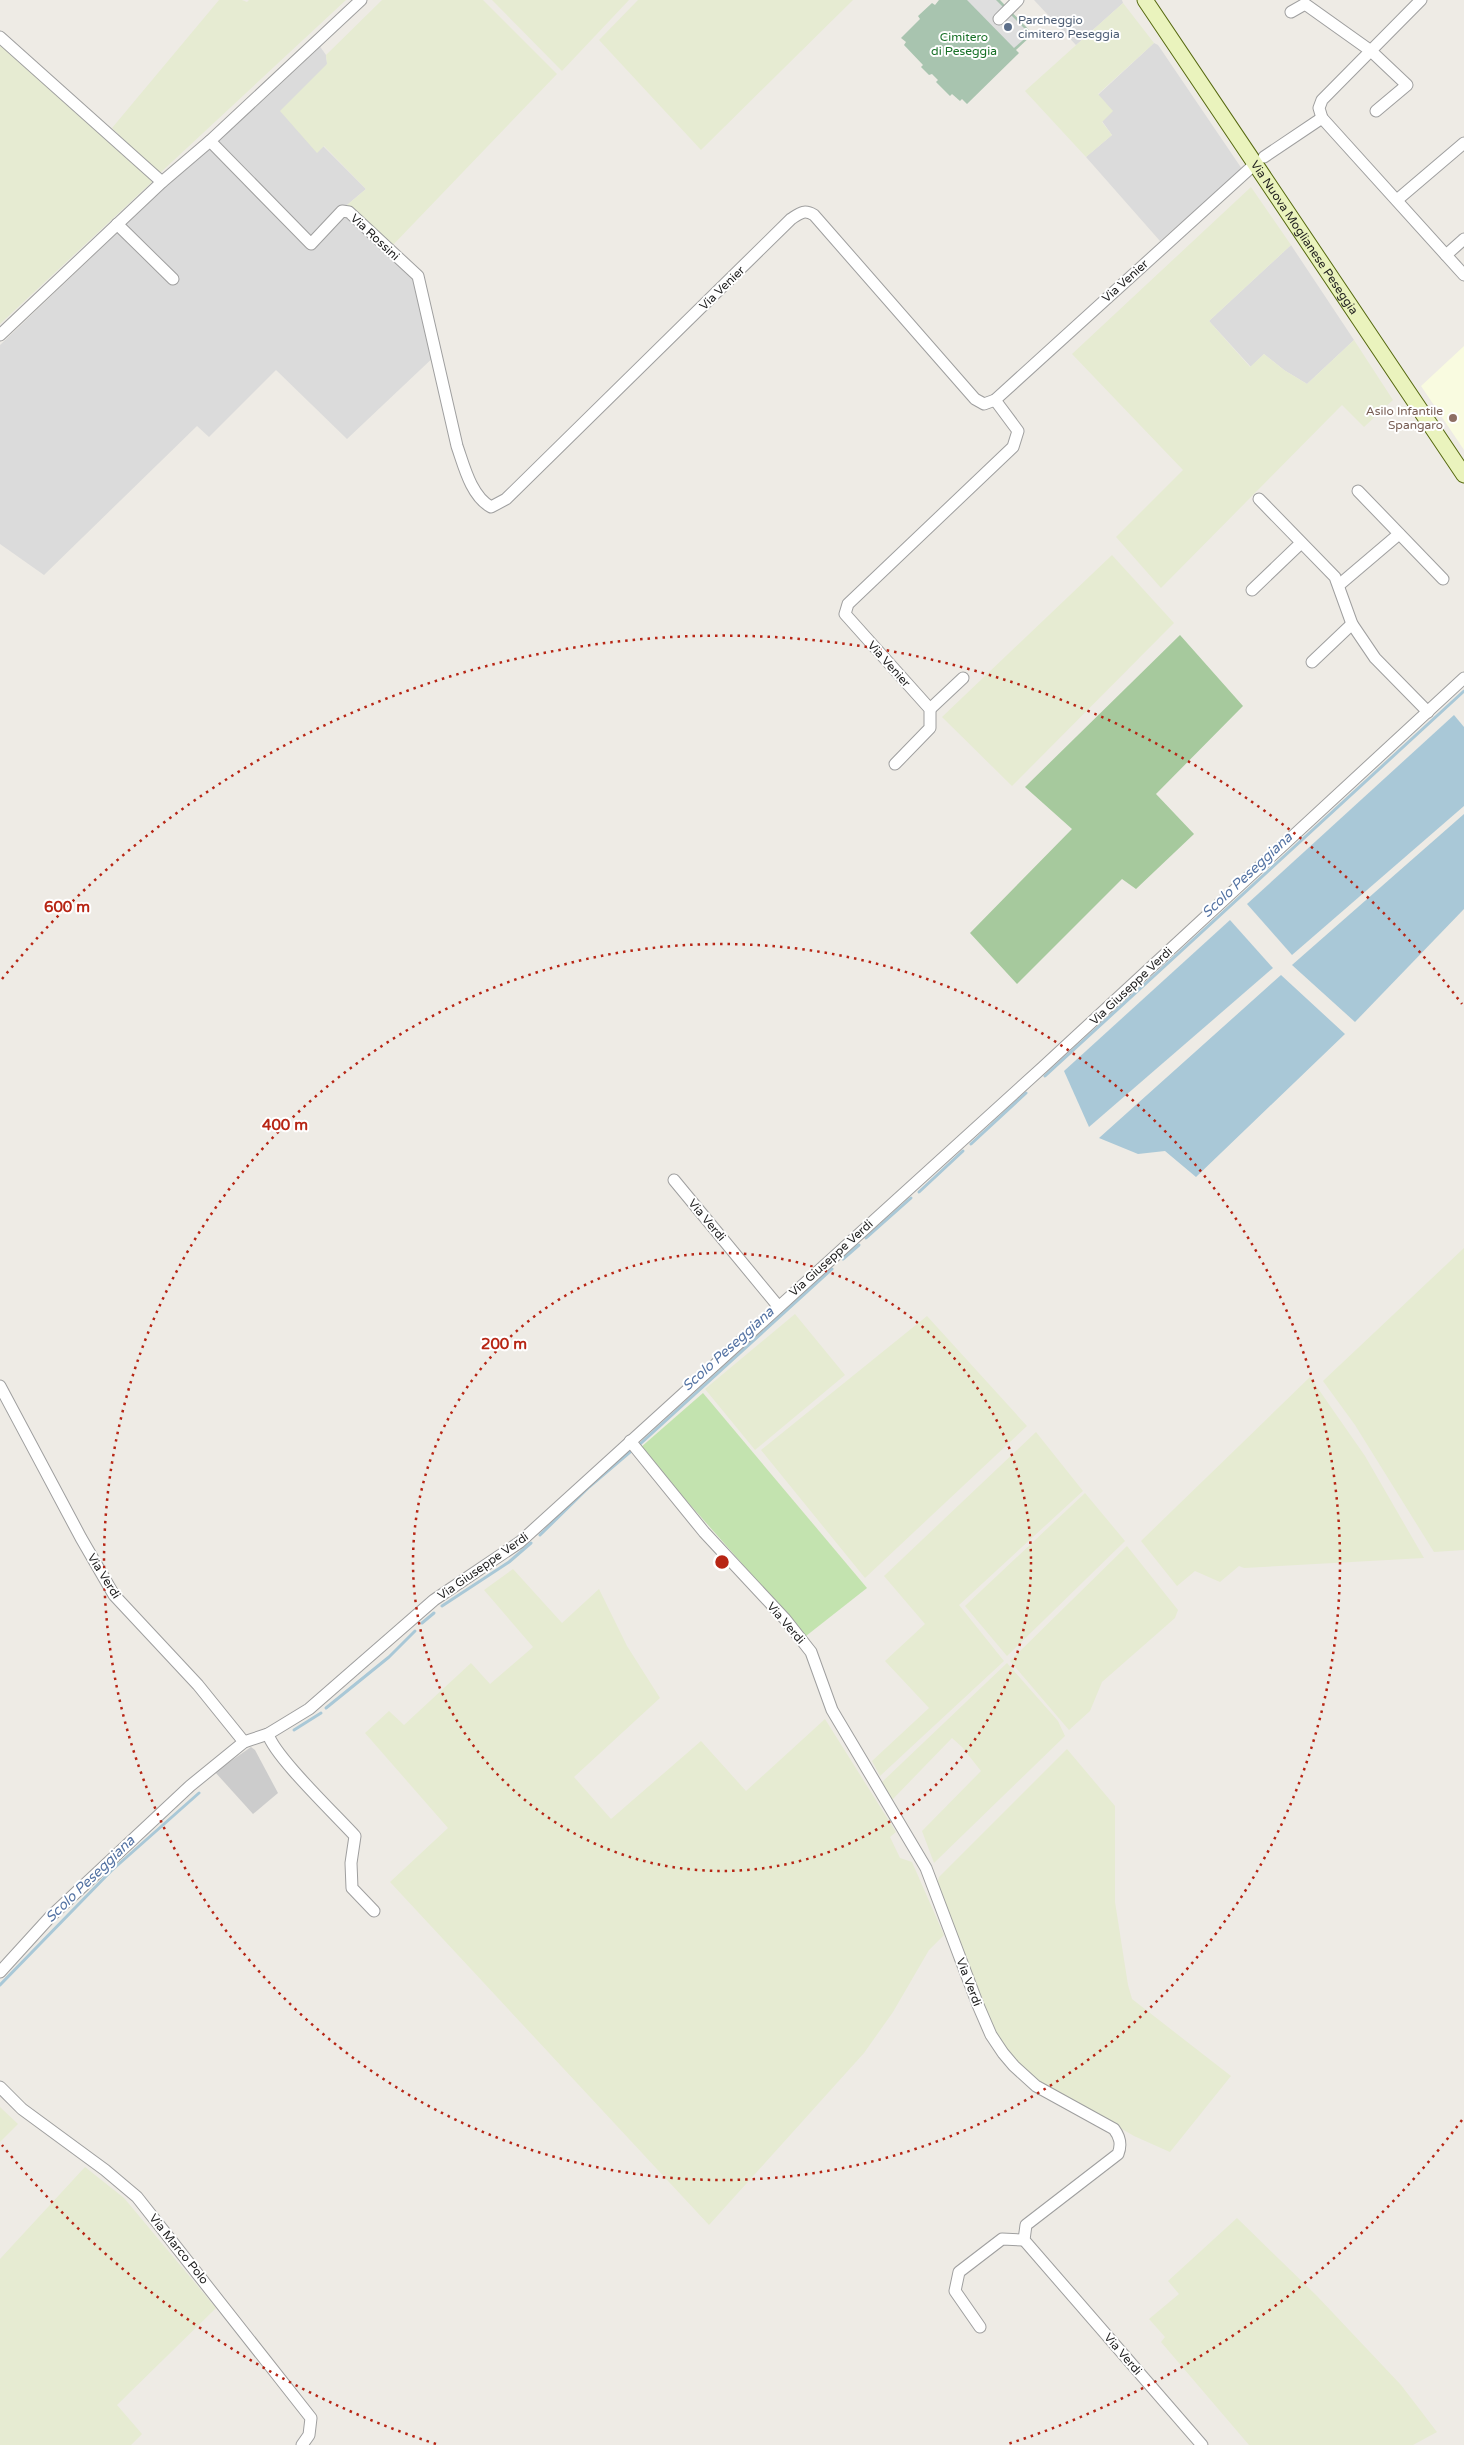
<svg xmlns="http://www.w3.org/2000/svg" width="1464" height="2445" font-family="'Varela Round',sans-serif">
<style>
.residential{fill:#dbdbdb}
.education{fill:#f9fbe0}
.religious{fill:#ccc}
.farmland{fill:#e6ebd2}
.grass{fill:#c3e3af}
.forest{fill:#a6c99d}
.cemetery{fill:#a8c4af}
.parking{fill:#dedede}
.water{fill:#a9c8d7}
.lines{fill:none;stroke-linecap:round;stroke-linejoin:round}
.stream{stroke:#a9c8d7;stroke-width:3}
.street-casing{stroke:#9f9f9f;stroke-width:13}
.secondary-casing{stroke:#566910;stroke-width:17}
.street{stroke:#fff;stroke-width:11}
.secondary{stroke:#eaf3bd;stroke-width:15}
.ring{fill:none;stroke:#b72514;stroke-width:2.5;stroke-dasharray:2.5 5}
.service-dot{fill:#5c6f8a;stroke:#fff;stroke-width:2}
.education-dot{fill:#8d6e63;stroke:#fff;stroke-width:2}
.labels{text-anchor:middle;dominant-baseline:central;stroke-width:4;stroke-linejoin:round;paint-order:stroke}
.service-label{font-size:12px;fill:#4e5e75;stroke:#fff;text-anchor:start}
.park-label{font-size:12px;fill:#177027;stroke:#fff}
.street-label{font-size:12px;fill:#1e1e1e;stroke:#fff}
.education-label{font-size:12px;fill:#785e54;stroke:#fff;text-anchor:end}
.water-label{font-size:14px;font-style:italic;fill:#5473a3;stroke:#fff}
.centre{fill:#b72514;stroke:#fff;stroke-width:2.5}
.ring-label{font-size:15px;text-anchor:middle;font-weight:bold;fill:#b72514;stroke:#fff;stroke-width:4;stroke-linejoin:round;paint-order:stroke}
</style>
<rect width="100%" height="100%" fill="#eeebe5"/>
<g class="residential">
<polygon points="1034,0 1122,0 1123,3 1076,45"/>
<polygon points="1154,43 1158,45 1242,169 1160,241 1086,157 1112,135 1102,121 1098,95"/>
<polygon points="319,45 326,55 327,63 316,152 323,146 366,189 347,205 414,268 438,353 347,439 276,370 209,437 197,426 44,575 0,544 0,345 252,104"/>
<polygon points="1291,245 1354,340 1307,384 1284,370 1264,354 1251,367 1209,321"/>
</g>
<polygon class="education" points="1464,346 1464,450 1421,386"/>
<polygon class="religious" points="251,1747 255,1750 278,1793 253,1814 215,1772"/>
<g class="farmland">
<polygon points="219,0 242,0 247,2 249,0 346,0 159,174 112,128"/>
<polygon points="382,0 483,0 557,74 392,246 347,205 366,189 324,146 317,153 280,111 327,64 326,55"/>
<polygon points="492,0 629,0 562,71"/>
<polygon points="638,0 853,0 701,150 599,40"/>
<polygon points="1123,3 1154,43 1098,94 1113,111 1102,122 1112,135 1086,157 1025,91"/>
<polygon points="0,43 153,181 0,324"/>
<polygon points="1251,187 1291,245 1209,321 1250,367 1264,354 1284,370 1307,384 1354,340 1393,400 1364,427 1342,405 1161,588 1116,537 1183,470 1072,354"/>
<polygon points="1112,555 1174,623 1012,786 942,717"/>
<polygon points="1464,1248 1464,1550 1434,1552 1355,1425 1323,1381"/>
<polygon points="795,1314 845,1375 755,1450 705,1389"/>
<polygon points="927,1316 1027,1426 865,1578 761,1450"/>
<polygon points="1310,1377 1365,1456 1424,1558 1244,1568 1239,1566 1220,1582 1195,1571 1177,1586 1141,1541"/>
<polygon points="1036,1432 1083,1491 959,1605 1004,1661 880,1776 872,1761 929,1708 885,1661 925,1624 884,1576"/>
<polygon points="1085,1493 1125,1541 1007,1656 965,1606"/>
<polygon points="1127,1546 1178,1610 1175,1618 1102,1682 1090,1711 1069,1730 1010,1661"/>
<polygon points="513,1569 562,1623 599,1589 627,1646 660,1698 574,1777 611,1819 701,1741 746,1791 825,1719 896,1832 890,1837 900,1858 912,1862 944,1935 929,1950 893,2012 864,2053 709,2225 390,1882 448,1828 365,1733 389,1711 404,1725 471,1663 490,1684 533,1647 484,1590"/>
<polygon points="1007,1663 1058,1721 1065,1736 934,1863 922,1831 981,1771 962,1747 952,1738 892,1800 881,1783"/>
<polygon points="1067,1749 1115,1806 1115,1902 1128,1985 1132,1999 1231,2076 1170,2152 1134,2136 1035,2079 1012,2060 998,2040 936,1887 939,1877"/>
<polygon points="0,2107 18,2124 0,2142"/>
<polygon points="85,2167 124,2198 216,2308 117,2405 142,2434 131,2445 0,2445 0,2259"/>
<polygon points="1237,2218 1317,2296 1401,2385 1437,2432 1413,2445 1249,2445 1161,2342 1165,2337 1149,2319 1179,2294 1168,2281"/>
</g>
<polygon class="grass" points="703,1393 867,1588 806,1636 640,1448"/>
<polygon class="forest" points="1180,635 1243,706 1156,794 1194,834 1136,889 1122,879 1017,984 970,933 1072,829 1025,787"/>
<polygon class="cemetery" points="939,0 1000,0 1033,34 1016,50 1019,53 967,104 962,99 960,101 952,94 950,96 936,82 938,80 932,74 929,75 921,67 923,65 904,45 906,42 901,38 920,19 918,16 932,3 935,5"/>
<polygon class="parking" points="967,0 996,0 1030,34 1014,48"/>
<g class="water">
<polygon points="1454,715 1464,727 1464,806 1292,955 1247,904"/>
<polygon points="1464,814 1464,909 1355,1022 1292,965"/>
<polygon points="1230,920 1273,968 1089,1127 1064,1071"/>
<polygon points="1281,975 1345,1034 1196,1177 1165,1151 1138,1154 1099,1138"/>
</g>
<g class="lines">
<g class="stream">
<polyline points="1045,1076 1464,691"/>
<polyline points="971,1144 1026,1093"/>
<polyline points="919,1192 963,1151"/>
<polyline points="866,1238 911,1198"/>
<polyline points="843,1259 859,1245"/>
<polyline points="639,1445 832,1269"/>
<polyline points="540,1535 589,1487 630,1452"/>
<polyline points="442,1606 509,1562 531,1543"/>
<polyline points="422,1623 434,1613"/>
<polyline points="326,1708 389,1657 415,1631"/>
<polyline points="294,1730 321,1713"/>
<polyline points="0,1985 111,1871 199,1793"/>
</g>
<defs>
<g id="street">
<polyline points="1421,0 1322,100 1319,108 1322,118 1464,275"/>
<polyline points="1291,12 1305,4 1371,51 1407,85 1376,111"/>
<polyline points="999,19 1018,0"/>
<polyline points="0,37 162,182"/>
<path d="M210 141 311 244 342 211 349 212 418 276 457 446C464 466 471 496 491 507L506 499 791 219C800 213 804 209 814 215L975 399 984 404 995 400 1256 163"/>
<polyline points="1264,157 1322,118"/>
<polyline points="1397,200 1464,143"/>
<polyline points="117,224 173,279"/>
<polyline points="1446,255 1464,239"/>
<polyline points="0,335 162,182 210,141 361,0"/>
<polyline points="1358,491 1443,579"/>
<polyline points="1259,499 1335,577 1352,624 1375,658 1428,712"/>
<polyline points="1339,585 1399,534"/>
<polyline points="1252,590 1301,543"/>
<polyline points="1312,662 1352,624"/>
<polyline points="930,709 963,678"/>
<polyline points="895,764 930,728 930,709 845,614 848,604 1013,447 1018,431 995,400"/>
<polyline points="674,1180 778,1306"/>
<polyline points="0,1386 81,1538 114,1595 198,1685 244,1742"/>
<path d="M630 1441 704 1532 785 1619 811 1652 832 1710 926 1868 978 2005 991 2035 1003 2053 1014 2066 1036 2086 1114 2129C1120 2137 1122 2144 1118 2154L1026 2225 1024 2240 1202 2445"/>
<path d="M268 1734C274 1756 337 1816 355 1836L351 1863 352 1888 374 1911"/>
<polyline points="0,1972 51,1916 190,1786 244,1742 268,1734 309,1709 434,1600 520,1542 1043,1067 1464,678"/>
<polyline points="0,2087 22,2109 105,2170 137,2197 311,2418 309,2435 302,2445"/>
<polyline points="980,2327 955,2291 959,2272 1002,2239 1024,2240"/>
</g>
<g id="secondary">
<path id="s1" d="M1145 0 1464 475"/>
</g>
</defs>
<use href="#street" class="street-casing"/>
<use href="#secondary" class="secondary-casing"/>
<use href="#street" class="street"/>
<use href="#secondary" class="secondary"/>
</g>
<g class="ring">
<circle cx="722" cy="1562" r="309"/>
<circle cx="722" cy="1562" r="618"/>
<path d="M1462 2120A927 927 0 0 1 1008 2444M436 2444A927 927 0 0 1 2 2145M2 979A927 927 0 0 1 1462 1004"/>
</g>
<circle class="service-dot" cx="1008" cy="27" r="5"/>
<circle class="education-dot" cx="1453" cy="418" r="5"/>
<g class="labels">
<g class="service-label">
<text x="1018" y="20">Parcheggio<tspan x="1018" dy="14">cimitero Peseggia</tspan></text>
</g>
<g class="park-label">
<text x="964" y="37">Cimitero<tspan x="964" dy="14">di Peseggia</tspan></text>
</g>
<g class="street-label">
<text transform="translate(375 237) rotate(43)">Via Rossini</text>
<text stroke="none"><textPath href="#s1" startOffset="286">Via Nuova Moglianese Peseggia</textPath></text>
<text transform="translate(1125 281) rotate(-42)">Via Venier</text>
<text transform="translate(722 288) rotate(-44)">Via Venier</text>
<text transform="translate(889 664) rotate(48)">Via Venier</text>
<text transform="translate(1131 986) rotate(-43)">Via Giuseppe Verdi</text>
<text transform="translate(707 1220) rotate(50)">Via Verdi</text>
<text transform="translate(831 1258) rotate(-42)">Via Giuseppe Verdi</text>
<text transform="translate(483 1566) rotate(-35)">Via Giuseppe Verdi</text>
<text transform="translate(104 1576) rotate(58)">Via Verdi</text>
<text transform="translate(786 1623) rotate(49)">Via Verdi</text>
<text transform="translate(969 1982) rotate(69)">Via Verdi</text>
<text transform="translate(179 2249) rotate(51)">Via Marco Polo</text>
<text transform="translate(1123 2354) rotate(49)">Via Verdi</text>
</g>
<g class="education-label">
<text x="1443" y="411">Asilo Infantile<tspan x="1443" dy="14">Spangaro</tspan></text>
</g>
<g class="water-label">
<text transform="translate(1247 875) rotate(-43)">Scolo Peseggiana</text>
<text transform="translate(728 1349) rotate(-42)">Scolo Peseggiana</text>
<text transform="translate(90 1879) rotate(-44)">Scolo Peseggiana</text>
</g>
</g>
<circle cx="722" cy="1562" r="8" class="centre"/>
<g class="ring-label">
<text x="67" y="912">600 m</text>
<text x="285" y="1130">400 m</text>
<text x="504" y="1349">200 m</text>
</g>
</svg>
